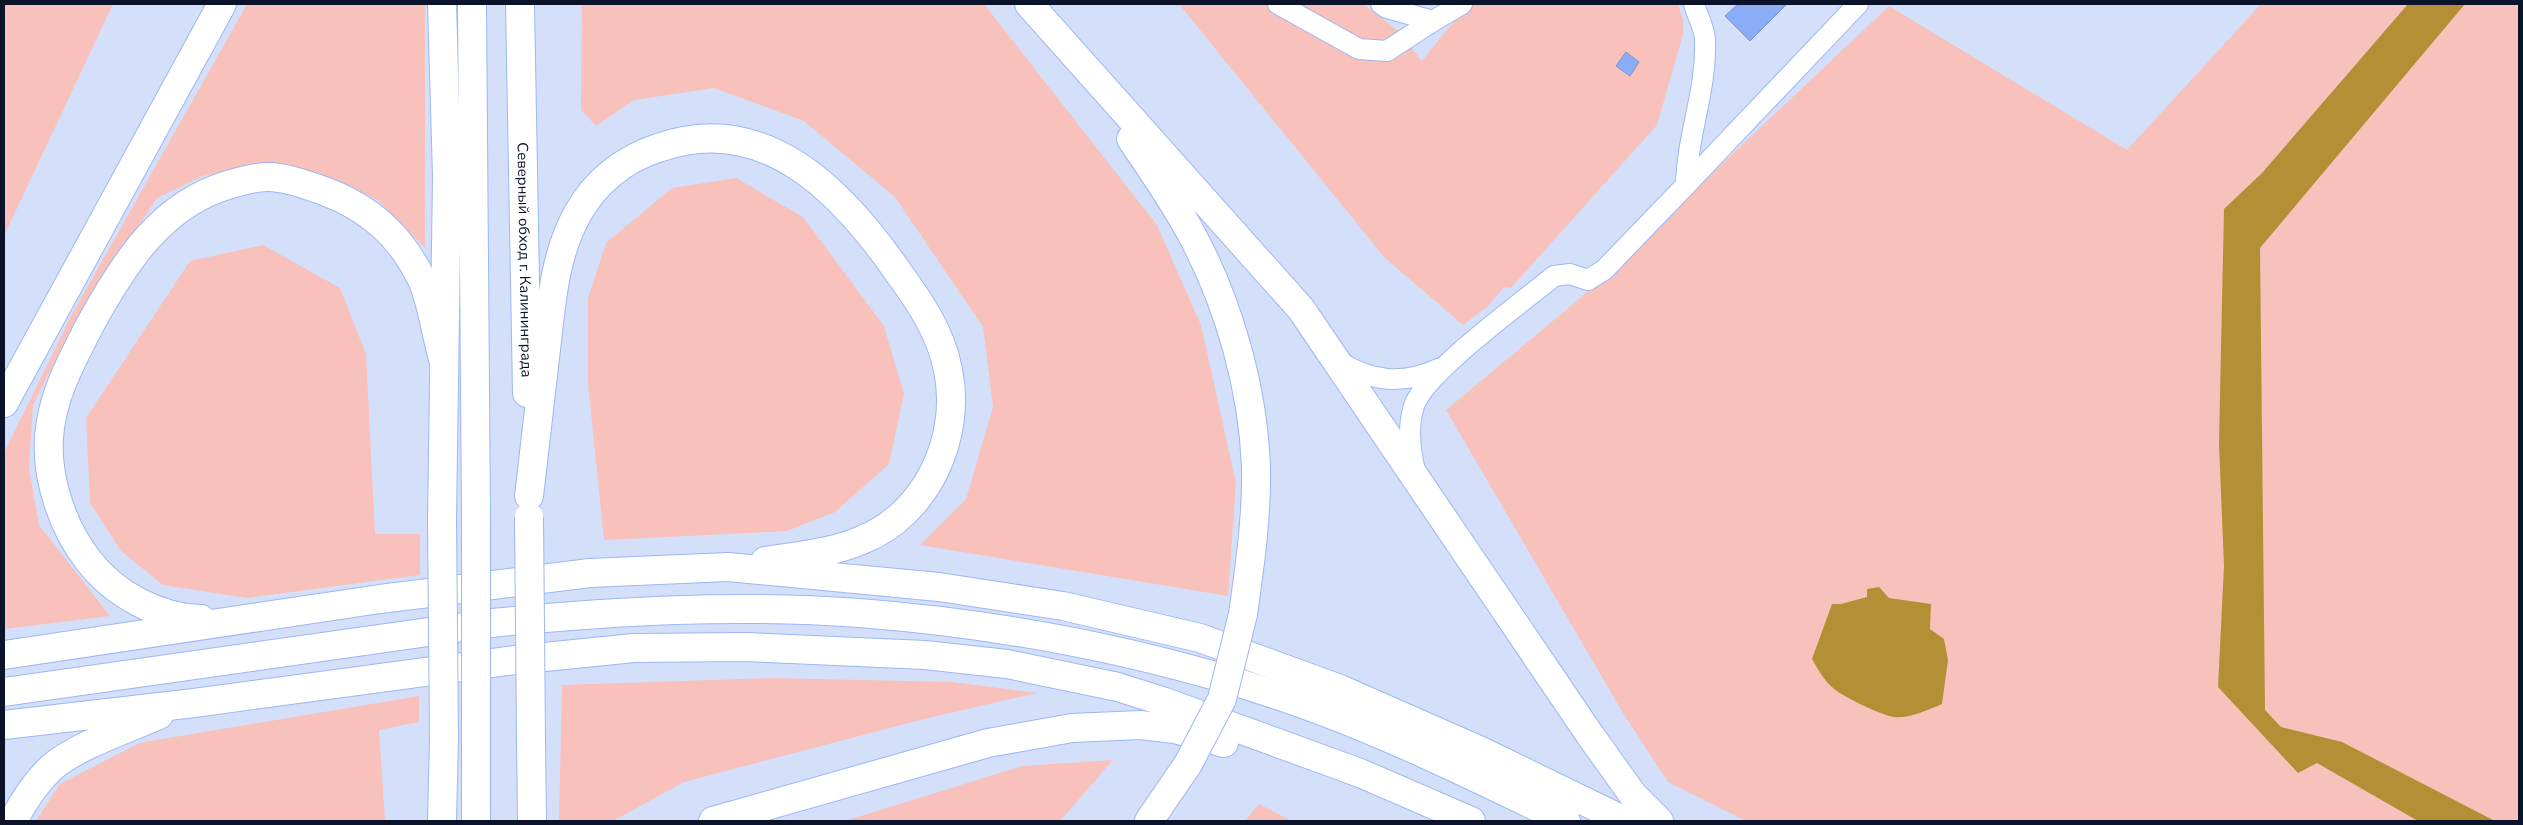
<svg xmlns="http://www.w3.org/2000/svg" width="2523" height="825" font-family="'Nunito Sans',sans-serif">
<style>
.green{fill:#f8c1bb}
.water{fill:#b58f35}
.building{fill:#8badf8;stroke:#7893cf}
.lines{fill:none;stroke-linecap:round;stroke-linejoin:round}
.minor-casing{stroke:#9bb7f5;stroke-width:22}
.highway-casing{stroke:#9bb7f5;stroke-width:30}
.minor{stroke:#fff;stroke-width:20}
.highway{stroke:#fff;stroke-width:28}
.highway-bridge-casing{stroke:#9bb7f5;stroke-width:30;stroke-linecap:butt}
.highway-bridge{stroke:#fff;stroke-width:28}
.labels{text-anchor:middle;dominant-baseline:central;stroke-width:4;stroke-linejoin:round;paint-order:stroke}
.street-label{font-size:15px;fill:#0a1329;stroke:#fff}
</style>
<rect width="100%" height="100%" fill="#d4e0fa"/>
<g class="green">
<polygon points="4,4 113,4 4,236"/>
<polygon points="247,4 425,4 425,248 378,200 317,172 270,165 236,169 203,176 157,198 74,323 33,405 29,468 39,525 110,616 4,629 4,453 71,316"/>
<polygon points="582,4 984,4 1157,225 1201,325 1236,483 1228,596 920,545 966,499 993,407 983,327 895,197 804,121 714,88 634,100 596,126 581,110"/>
<polygon points="1179,4 1364,4 1398,31 1422,61 1448,28 1472,4 1678,4 1683,20 1683,35 1657,125 1511,288 1504,287 1487,307 1463,325 1384,257"/>
<polygon points="2261,4 2519,4 2519,821 1746,821 1668,782 1623,713 1446,410 1579,299 1889,6 2127,150"/>
<polygon points="736,178 803,217 884,326 904,394 889,464 835,512 787,531 604,540 588,384 588,298 606,243 672,188"/>
<polygon points="263,245 340,288 366,354 375,534 420,534 420,575 247,598 163,585 121,551 90,503 86,418 190,261"/>
<polygon points="772,678 952,682 1037,693 924,719 684,782 613,821 559,821 562,685"/>
<polygon points="419,696 419,722 379,730 385,821 36,821 60,784 139,743"/>
<polygon points="1113,760 1060,821 845,821 1022,766"/>
<polygon points="1259,804 1292,821 1245,821"/>
</g>
<g class="water">
<polygon points="2408,4 2465,4 2260,248 2265,710 2281,727 2342,742 2495,821 2418,821 2317,763 2298,773 2218,687 2224,566 2219,444 2224,209 2262,173"/>
<path d="M1879 587 1889 598 1931 604 1930 629 1944 639 1948 660 1942 704C1928 710 1908 719 1894 717 1883 716 1839 695 1832 687 1823 679 1818 669 1812 659L1832 604H1841L1867 597V589Z"/>
</g>
<g class="building">
<polygon points="1738,4 1787,4 1750,41 1725,16"/>
<polygon points="1626,52 1639,62 1630,76 1616,66"/>
</g>
<g class="lines">
<defs>
<g id="minor">
<polyline points="1278,4 1359,49 1387,51 1433,21"/>
<polyline points="1381,4 1387,8 1433,21 1462,4"/>
<polyline points="1686,185 1858,4"/>
<path d="M1338 361C1371 382 1403 385 1438 369"/>
<path d="M1416 475C1411 455 1407 427 1414 406 1424 373 1523 302 1554 276L1570 274 1588 280 1604 270 1686 185C1687 135 1707 90 1705 40 1705 29 1697 15 1694 4"/>
</g>
<g id="highway">
<polyline points="442,4 447,177 442,520"/>
<polyline points="472,4 476,520"/>
<path id="s1" d="M520 4 527 393"/>
<polyline points="1029,4 1301,309 1590,735 1633,795 1659,821"/>
<path d="M1131 139C1152 170 1174 201 1192 235 1229 304 1253 388 1256 467 1257 516 1250 565 1243 614"/>
<polyline points="4,403 222,4"/>
<path d="M529 496C534 450 540 404 545 358 551 309 553 257 578 213 595 182 624 159 658 148 764 110 842 191 898 272 920 302 941 333 948 370 962 437 927 514 862 540 832 553 797 556 765 561"/>
<path d="M201 619C158 618 114 594 88 560 63 528 46 479 49 437 52 395 72 360 91 323 124 263 162 203 231 184 242 181 256 177 267 177 286 177 307 185 324 191 370 208 401 236 422 280 432 302 436 335 443 359"/>
<polyline points="4,655 380,599 590,573 728,567 939,587 1063,606 1200,638 1340,689 1481,751 1625,821"/>
<path d="M4 692 492 623C614 611 737 604 859 613 1002 624 1144 651 1280 696 1378 729 1473 776 1566 821"/>
<polyline points="4,725 194,703 515,660 634,648 746,647 925,655 1007,664 1118,687 1165,702 1360,773 1471,821"/>
<polyline points="476,740 476,821"/>
<polyline points="531,740 532,821"/>
<path d="M13 821C23 802 35 783 51 768 74 747 129 728 159 715"/>
<polyline points="442,821 444,739"/>
<polyline points="713,821 988,743 1072,728 1140,725 1175,729 1224,743"/>
<polyline points="1149,821 1188,764"/>
</g>
</defs>
<use href="#minor" class="minor-casing"/>
<use href="#highway" class="highway-casing"/>
<use href="#minor" class="minor"/>
<use href="#highway" class="highway"/>
<defs>
<g id="highway-bridge">
<polyline points="529,517 531,740"/>
<polyline points="442,520 444,739"/>
<polyline points="476,520 476,740"/>
<polyline points="1188,764 1222,699 1243,614"/>
</g>
</defs>
<use href="#highway-bridge" class="highway-bridge-casing"/>
<use href="#highway-bridge" class="highway-bridge"/>
</g>
<g class="labels">
<g class="street-label">
<text stroke="none"><textPath href="#s1" startOffset="256">Северный обход г. Калининграда</textPath></text>
</g>
</g>
<rect width="2523" height="825" fill="none" stroke="#0a1329" stroke-width="10"/>
</svg>
